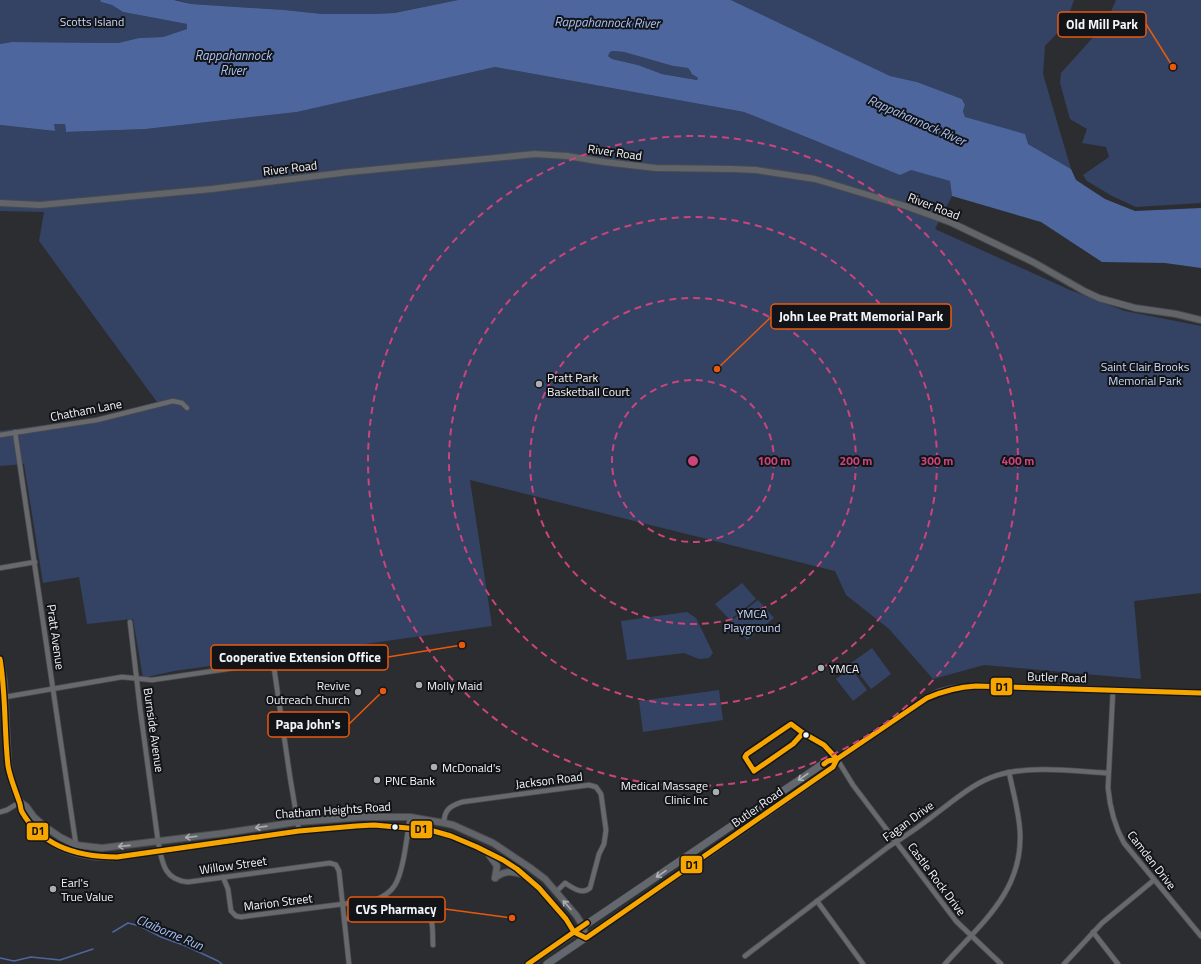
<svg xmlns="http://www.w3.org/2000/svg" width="1201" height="964" font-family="'Titillium Web',sans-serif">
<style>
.green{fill:#344364}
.water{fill:#4d669e;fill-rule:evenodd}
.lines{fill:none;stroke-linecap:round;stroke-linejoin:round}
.stream{stroke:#4d669e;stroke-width:1.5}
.street-casing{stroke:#494a4e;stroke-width:6}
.secondary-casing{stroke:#494a4e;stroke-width:8}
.primary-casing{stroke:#494a4e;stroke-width:8}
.street{stroke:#68696c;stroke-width:4.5}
.secondary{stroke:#616468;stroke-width:6}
.primary{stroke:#63686e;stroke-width:7}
.bus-1-casing{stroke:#131418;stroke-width:8}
.bus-1{stroke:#f7a600;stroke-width:5}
.oneway{stroke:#b1b5ba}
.oneway2{stroke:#a9acb0}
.ring{fill:none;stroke:#cb447b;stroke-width:2;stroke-dasharray:7 5}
.poi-dot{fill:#acaeb3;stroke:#131418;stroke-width:1.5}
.bus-dot{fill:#f1f4f9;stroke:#131418;stroke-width:1.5}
.labels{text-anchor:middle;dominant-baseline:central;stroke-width:4;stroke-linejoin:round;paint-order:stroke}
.park-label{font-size:12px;fill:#c9dafe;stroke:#131418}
.street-label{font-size:12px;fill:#f1f4f9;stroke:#131418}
.poi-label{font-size:12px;fill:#f1f4f9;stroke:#131418;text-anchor:start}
.water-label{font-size:13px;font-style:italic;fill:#a8c1f5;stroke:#131418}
.centre{fill:#cb447b;stroke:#131418;stroke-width:2}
.ring-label{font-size:12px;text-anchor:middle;font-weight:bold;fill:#cb447b;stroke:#131418;stroke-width:4;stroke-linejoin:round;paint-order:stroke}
.leader{fill:none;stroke:#e8590c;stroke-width:1.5}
.callout-dot{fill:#e8590c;stroke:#131418;stroke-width:1.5}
.callout{fill:#131418;stroke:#e8590c;stroke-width:1.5}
.callout-label{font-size:13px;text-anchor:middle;font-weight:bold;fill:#f1f4f9}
.line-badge{stroke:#131418;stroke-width:1.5}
.pale-badge-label{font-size:11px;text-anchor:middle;font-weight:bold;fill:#111}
</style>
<rect width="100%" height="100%" fill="#2b2d31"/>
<g class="green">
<polygon points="0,0 100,0 101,2 112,5 123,12 187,24 187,29 163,37 139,38 118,43 12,42 0,44"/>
<polygon points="177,0 458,0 393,13 374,14 322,14 285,10 191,4"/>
<polygon points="731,0 1074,0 1065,25 1045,46 1043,74 1071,169 1028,144 965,117 963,111 965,105 962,99 917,82 890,76"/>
<polygon points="1116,0 1201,0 1201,203 1136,207 1112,196 1087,181 1083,175 1109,157 1106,147 1082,143 1087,129 1070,119 1060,83 1061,73 1106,23"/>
<polygon points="613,51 624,52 673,66 688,68 690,72 698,78 697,80 662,74 638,65 612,59 608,56 610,52"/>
<polygon points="495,67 744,112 820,143 950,181 952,196 935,229 1070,290 1125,311 1201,326 1201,593 1134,601 1141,679 984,665 933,679 889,629 846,595 835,571 470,480 492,626 174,671 143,678 133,619 87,624 79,577 43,583 24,464 0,466 0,431 95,418 157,402 39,241 44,212 0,211 0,125 54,131 54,124 65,124 66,132 146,129 297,112"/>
<polygon points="742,583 756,599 730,620 715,604"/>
<polygon points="758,600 774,618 747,640 731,621"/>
<polygon points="687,612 696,618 713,653 709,658 699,659 684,653 627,660 621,621"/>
<polygon points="872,648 891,674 871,689 851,663"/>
<polygon points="851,668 867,690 853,701 836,679"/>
<polygon points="719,690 723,720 643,732 639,701"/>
</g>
<path class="water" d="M100 0H174L191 4 285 10 322 14H374L394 13 458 0H731L890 76 917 82 962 99 965 105 963 111 965 117 1025 134 1028 144 1071 169 1076 180 1105 199 1135 211 1201 208V268L1165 263 1102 262 1041 222 952 196 950 181 911 170 900 175 744 112 495 67 297 112 146 129 66 132 65 124H54L55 131 0 125V44L12 42 118 43 139 38 163 37 187 29V24L123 12 112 5 101 2ZM613 51 624 52 673 66 688 68 692 74 698 78 697 80 662 74 638 65 612 59 608 56 610 52Z"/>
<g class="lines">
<g class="stream">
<polyline points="113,932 128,923 140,926 161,937 186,946 218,961 222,964"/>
<polyline points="0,958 14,961 31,957 60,960 93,949"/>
</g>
<defs>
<g id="street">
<polyline points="15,432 76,845"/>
<polyline points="0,435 97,420 173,401 182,403 187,408"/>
<polyline points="0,568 35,562"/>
<path d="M130 622 140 708 158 841C162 861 163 880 188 882L330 863 336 865 339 871 349 964"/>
<path d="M1113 690 1108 788C1110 808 1114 825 1124 843L1201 936"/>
<polyline points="5,697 122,677 152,680 268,663 274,668 290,777 299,831"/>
<polyline points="837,759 853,785 956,921 1001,964"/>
<polyline points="0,812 7,810 20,802"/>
<path d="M444 823C444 810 450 806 462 802L589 785 596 787 601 794 606 830 604 844 599 854 590 888C582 895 573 888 565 883L556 892"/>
<path d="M223 877 228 889 231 911 236 916 241 917 375 900C383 897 390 893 395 885 404 870 407 835 410 817"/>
<polyline points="817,901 863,964"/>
<path d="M344 919 365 918 392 914 424 910C435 916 432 934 433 945"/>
<polyline points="1093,932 1118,964"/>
<path d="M745 956 888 847C908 835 927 821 946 806 962 794 978 781 998 775 1031 765 1074 771 1108 773"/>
<path d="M945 964C980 924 1023 892 1020 832 1019 812 1013 792 1009 772"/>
<polyline points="1064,964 1102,923 1154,880"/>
</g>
<g id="secondary">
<polyline points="0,203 40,205 212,189 349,172 535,154 567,156 604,162 656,168 732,169 756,170 815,179 905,206 950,222 1000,246 1033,262 1084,291 1099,298 1135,308 1176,314 1201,320"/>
<path d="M0 659 4 681 8 762C9 776 14 788 19 800 21 804 20 809 22 812 42 846 79 859 117 857L299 831 356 826 374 825 430 830 451 836 477 847 503 860 517 869 539 888 566 919 574 932 586 938"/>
<polyline points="20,802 26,806 34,817 44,826 60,837 76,845 102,848 225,833 297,822 363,817 410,817 444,823 453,825 493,843 529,867 545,879 576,915 583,926 586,938"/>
<polyline points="489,855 497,866 495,878"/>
<path d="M495 878C504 871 510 871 521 874"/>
</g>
<g id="primary">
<polyline points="528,964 827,761 837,759 927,698 940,692 951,689 976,686 1201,693"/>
<path d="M547 964C643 899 738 834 833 767L837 759"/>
</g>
</defs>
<use href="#street" class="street-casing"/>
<use href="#secondary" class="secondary-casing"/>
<use href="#primary" class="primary-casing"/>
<use href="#street" class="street"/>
<use href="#secondary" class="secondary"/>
<use href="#primary" class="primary"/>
<defs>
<g id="bus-1">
<path d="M0 659C6 694 4 730 8 766 10 778 15 789 19 801 21 805 20 809 22 812 42 847 80 857 117 857L299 831 356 826 374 825 430 830 451 836 477 847 503 860 517 869 539 888 566 919 574 932 586 938 833 767 837 759"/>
<polygon points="791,724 803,733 793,744 754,771 745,757 747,754"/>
<polyline points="803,733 824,745 837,759"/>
<path d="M824 764 828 761 837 759 927 698C943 691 959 687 976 686L1201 693"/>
<polyline points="528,964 587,923"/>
</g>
</defs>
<use href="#bus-1" class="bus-1-casing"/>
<use href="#bus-1" class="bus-1"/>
</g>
<defs><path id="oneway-shaft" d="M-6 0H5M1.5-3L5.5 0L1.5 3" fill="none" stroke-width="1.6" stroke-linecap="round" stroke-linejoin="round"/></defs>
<g class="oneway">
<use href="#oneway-shaft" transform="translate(803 777) rotate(146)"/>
<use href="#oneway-shaft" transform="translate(661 874) rotate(146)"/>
</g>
<g class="oneway2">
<use href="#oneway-shaft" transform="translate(261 827) rotate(172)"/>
<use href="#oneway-shaft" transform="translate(191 837) rotate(173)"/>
<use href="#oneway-shaft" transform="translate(124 846) rotate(174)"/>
<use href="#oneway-shaft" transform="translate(567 905) rotate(-132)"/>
</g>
<g class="ring">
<circle cx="693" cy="461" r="81"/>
<circle cx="693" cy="461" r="163"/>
<circle cx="693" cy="461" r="244"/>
<circle cx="693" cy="461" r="325"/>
</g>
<g class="poi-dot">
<circle cx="539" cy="384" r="4"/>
<circle cx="821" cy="668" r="4"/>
<circle cx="419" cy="685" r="4"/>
<circle cx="358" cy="692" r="4"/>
<circle cx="434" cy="767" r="4"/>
<circle cx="377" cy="780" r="4"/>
<circle cx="716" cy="792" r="4"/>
<circle cx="53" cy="889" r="4"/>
</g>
<g class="bus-dot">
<circle cx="806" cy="735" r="3.5"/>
<circle cx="395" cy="827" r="3.5"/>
</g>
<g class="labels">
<g class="park-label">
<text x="92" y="21">Scotts Island</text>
<text x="1145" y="366">Saint Clair Brooks<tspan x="1145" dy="14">Memorial Park</tspan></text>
<text x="752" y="613">YMCA<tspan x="752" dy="14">Playground</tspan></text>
</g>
<g class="street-label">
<text transform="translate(615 152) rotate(8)">River Road</text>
<text transform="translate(290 168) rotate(-7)">River Road</text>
<text transform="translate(934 206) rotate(21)">River Road</text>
<text transform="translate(86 410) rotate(-11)">Chatham Lane</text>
<text transform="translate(56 637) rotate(82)">Pratt Avenue</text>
<text transform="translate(1057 677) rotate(2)">Butler Road</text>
<text transform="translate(154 730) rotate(82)">Burnside Avenue</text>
<text transform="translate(549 780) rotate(-7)">Jackson Road</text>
<text transform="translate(757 807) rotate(-35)">Butler Road</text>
<text transform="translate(333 810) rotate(-4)">Chatham Heights Road</text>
<text transform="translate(908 821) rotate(-36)">Fagan Drive</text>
<text transform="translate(1152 860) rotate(52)">Camden Drive</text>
<text transform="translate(233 865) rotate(-8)">Willow Street</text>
<text transform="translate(937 879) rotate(53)">Castle Rock Drive</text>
<text transform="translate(278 902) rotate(-7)">Marion Street</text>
</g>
<g class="poi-label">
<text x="547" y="377">Pratt Park<tspan x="547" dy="14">Basketball Court</tspan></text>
<text x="829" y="668">YMCA</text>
<text x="350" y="685" text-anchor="end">Revive<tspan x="350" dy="14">Outreach Church</tspan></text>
<text x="427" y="685">Molly Maid</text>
<text x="442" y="767">McDonald's</text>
<text x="385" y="780">PNC Bank</text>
<text x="708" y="785" text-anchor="end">Medical Massage<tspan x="708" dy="14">Clinic Inc</tspan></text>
<text x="61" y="882">Earl's<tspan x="61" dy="14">True Value</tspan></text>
</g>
<g class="water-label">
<text transform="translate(607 22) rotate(1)">Rappahannock River</text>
<text x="233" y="55">Rappahannock<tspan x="233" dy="15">River</tspan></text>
<text transform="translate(917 120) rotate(24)">Rappahannock River</text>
<text transform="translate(170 932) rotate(23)">Claiborne Run</text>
</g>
</g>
<circle cx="693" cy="461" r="6" class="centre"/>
<g class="ring-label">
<text x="774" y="465">100 m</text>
<text x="856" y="465">200 m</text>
<text x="937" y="465">300 m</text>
<text x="1018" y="465">400 m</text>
</g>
<path class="leader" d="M1173 67L1146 24M717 369L771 317M462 645L388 657M383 691L349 724M512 918L445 909"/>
<g class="callout-dot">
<circle cx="1173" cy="67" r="4"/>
<circle cx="717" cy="369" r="4"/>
<circle cx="462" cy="645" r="4"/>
<circle cx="383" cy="691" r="4"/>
<circle cx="512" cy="918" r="4"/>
</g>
<g class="callout">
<rect x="1058" y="12" width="88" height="25" rx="4"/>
<rect x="771" y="304" width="180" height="25" rx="4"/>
<rect x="211" y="645" width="177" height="25" rx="4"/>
<rect x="268" y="712" width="81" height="25" rx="4"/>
<rect x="348" y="897" width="97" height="25" rx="4"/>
</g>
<g class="callout-label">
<text x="1102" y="29">Old Mill Park</text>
<text x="861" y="321">John Lee Pratt Memorial Park</text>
<text x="300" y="662">Cooperative Extension Office</text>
<text x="308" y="729">Papa John's</text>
<text x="396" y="914">CVS Pharmacy</text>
</g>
<g class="line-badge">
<rect x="990" y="677" width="23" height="19" rx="4" fill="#f7a600"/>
<rect x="410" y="820" width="23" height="19" rx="4" fill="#f7a600"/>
<rect x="26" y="822" width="23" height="19" rx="4" fill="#f7a600"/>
<rect x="680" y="855" width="23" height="19" rx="4" fill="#f7a600"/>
</g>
<g class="pale-badge-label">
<text x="1002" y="691">D1</text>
<text x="421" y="833">D1</text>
<text x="38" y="835">D1</text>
<text x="692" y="869">D1</text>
</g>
</svg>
